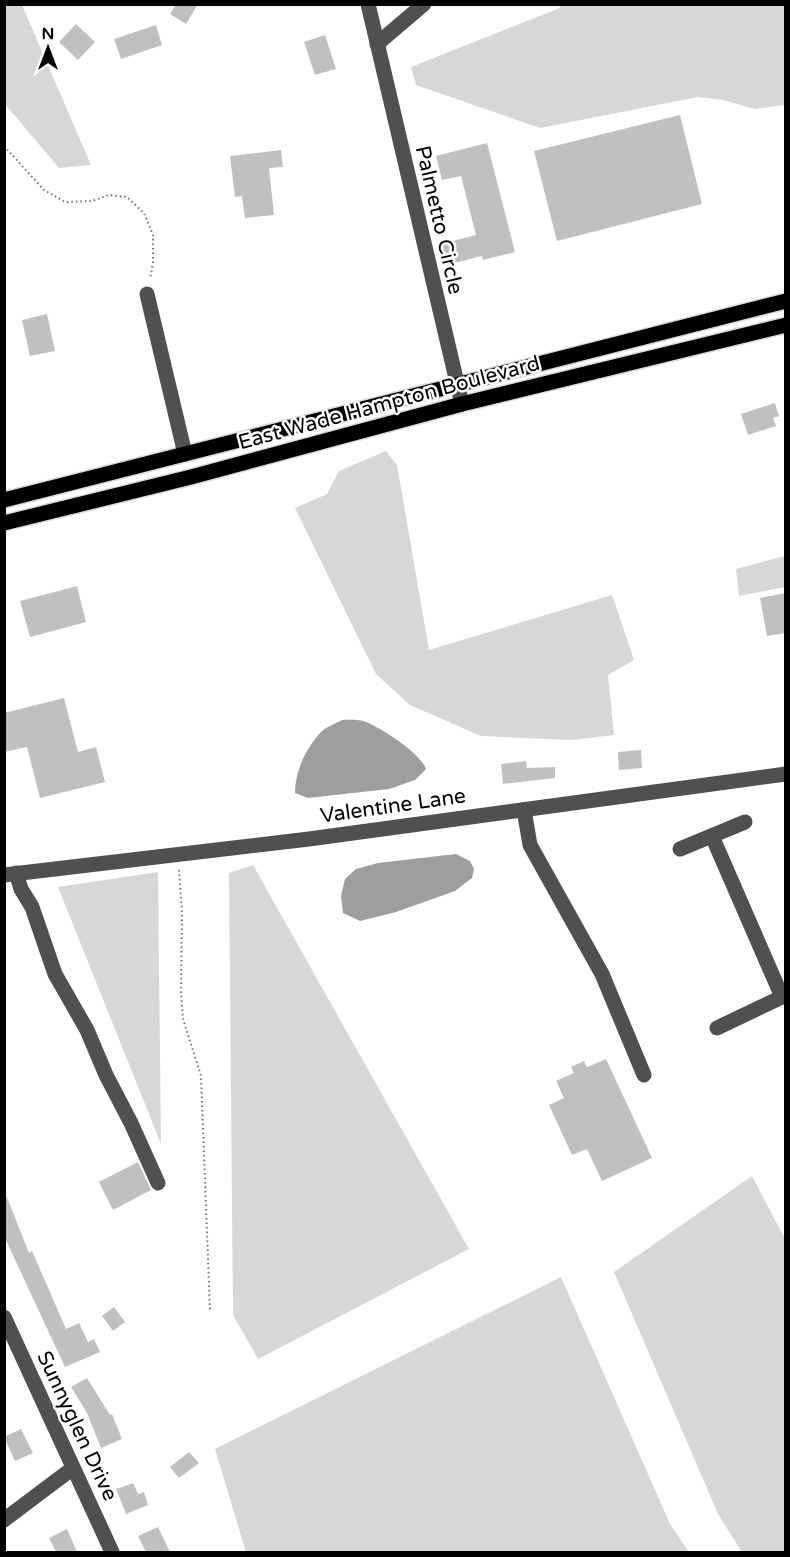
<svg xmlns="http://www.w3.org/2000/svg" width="790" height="1557" font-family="'Varela Round',sans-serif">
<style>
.green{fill:#d7d7d7}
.water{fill:#9e9e9e}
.building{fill:#c0c0c0}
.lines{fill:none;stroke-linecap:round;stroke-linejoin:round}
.major-casing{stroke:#dbdbdb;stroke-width:18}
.path{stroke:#727272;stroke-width:2;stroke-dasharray:1.5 3;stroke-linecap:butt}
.minor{stroke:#505050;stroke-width:15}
.major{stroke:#000;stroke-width:15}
.labels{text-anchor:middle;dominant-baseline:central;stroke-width:5;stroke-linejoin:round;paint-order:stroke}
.street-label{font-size:21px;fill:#000;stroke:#fff}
</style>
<rect width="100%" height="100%" fill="#fff"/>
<g class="green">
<polygon points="4,5 22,5 91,165 59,168 5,104"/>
<polygon points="560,5 785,5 785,105 755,109 723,100 698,97 540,128 416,85 411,67 560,8"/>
<polygon points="386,451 397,465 429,650 612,595 634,660 608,675 614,735 571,740 481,736 410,705 376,674 295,508 327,494 339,471"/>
<polygon points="785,556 785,587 739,596 736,569"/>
<polygon points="253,865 469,1249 258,1359 233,1315 229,873"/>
<polygon points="158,872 161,1144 58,887"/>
<polygon points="752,1176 785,1239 785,1552 742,1552 718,1514 614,1272"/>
<polygon points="561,1277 670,1524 689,1552 246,1552 215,1449"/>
</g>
<g class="water">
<path d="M342 720C349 720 359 719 366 722 383 729 420 753 426 769L415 780 389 789 308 798 295 793C295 771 306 748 321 732 326 727 335 724 342 720Z"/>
<polygon points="456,854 470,861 474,869 472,878 455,891 396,912 360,921 343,913 341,896 345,879 356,869 378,863"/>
</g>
<g class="building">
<polygon points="176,4 198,4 186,24 170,14"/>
<polygon points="76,24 95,42 78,60 59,42"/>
<polygon points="156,25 162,45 121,59 114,39"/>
<polygon points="325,35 336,69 315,75 304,42"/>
<polygon points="680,115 702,204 557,241 534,151"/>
<polygon points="487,143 515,252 483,260 482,256 446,265 441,244 476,235 461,176 442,180 436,156"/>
<polygon points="281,150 283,167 269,168 274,215 245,218 242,196 235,197 230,156"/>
<polygon points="47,314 55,351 30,356 22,320"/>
<polygon points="775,403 779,416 773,418 776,426 748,435 741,414"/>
<polygon points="77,586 86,622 30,637 20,601"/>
<polygon points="786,593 786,633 767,636 760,598"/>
<polygon points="64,698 78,752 96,747 105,782 40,798 27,747 4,752 4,713"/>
<polygon points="641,750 642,768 619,770 618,752"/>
<polygon points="526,761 527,768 555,767 555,778 503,784 501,764"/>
<polygon points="606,1059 652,1158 602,1181 587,1149 572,1155 549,1105 564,1098 556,1081 574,1073 571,1067 584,1061 587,1067"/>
<polygon points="138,1162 151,1190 113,1210 99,1182"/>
<polygon points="4,1190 29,1253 32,1251 66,1329 79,1323 88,1342 94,1339 100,1352 65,1367 4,1236"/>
<polygon points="114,1307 125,1322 113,1331 102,1316"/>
<polygon points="87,1378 110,1415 112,1414 122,1439 101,1448 87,1413 71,1387"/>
<polygon points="21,1429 33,1453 15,1461 4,1437"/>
<polygon points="189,1452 199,1463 179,1478 170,1467"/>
<polygon points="133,1483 138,1494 144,1492 148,1505 126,1514 116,1489"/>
<polygon points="158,1527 170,1552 146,1552 138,1536"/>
<polygon points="67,1529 77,1552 56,1552 49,1538"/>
</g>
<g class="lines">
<defs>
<g id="major">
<polyline points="4,500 786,301"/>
<polyline points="4,523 191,477 462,404 786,325"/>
</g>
</defs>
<use href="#major" class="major-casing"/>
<g class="path">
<polyline points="4,146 44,190 65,202 92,201 109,195 127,197 144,213 153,235 153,263 150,279"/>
<polyline points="179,870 182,912 181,991 183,1019 201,1076 210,1310"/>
</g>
<g class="minor">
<polyline points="368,4 462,404"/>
<polyline points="377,44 424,4"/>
<polyline points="147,294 185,454"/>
<polyline points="524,810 530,845 602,974 644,1075"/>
<polyline points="712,836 782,997"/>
<polyline points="680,849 745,822"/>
<polyline points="16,873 21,889 32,907 55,974 87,1030 106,1075 131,1123 158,1183"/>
<polyline points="4,875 309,839 786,774"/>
<polyline points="717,1028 786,995"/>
<polyline points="4,1317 112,1552"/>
<polyline points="4,1520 73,1468"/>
</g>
<use href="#major" class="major"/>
</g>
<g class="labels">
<g class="street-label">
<text transform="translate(439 220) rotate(77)">Palmetto Circle</text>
<text transform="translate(389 403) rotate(-15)">East Wade Hampton Boulevard</text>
<text transform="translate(393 806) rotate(-8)">Valentine Lane</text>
<text transform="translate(77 1426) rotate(65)">Sunnyglen Drive</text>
</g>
</g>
<rect width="790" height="1557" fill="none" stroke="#000000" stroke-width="12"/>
<g transform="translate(48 48)" stroke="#ffffff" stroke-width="4.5" paint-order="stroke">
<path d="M0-4.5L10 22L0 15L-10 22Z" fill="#000000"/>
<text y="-9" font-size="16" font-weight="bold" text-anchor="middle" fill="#000000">N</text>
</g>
</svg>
